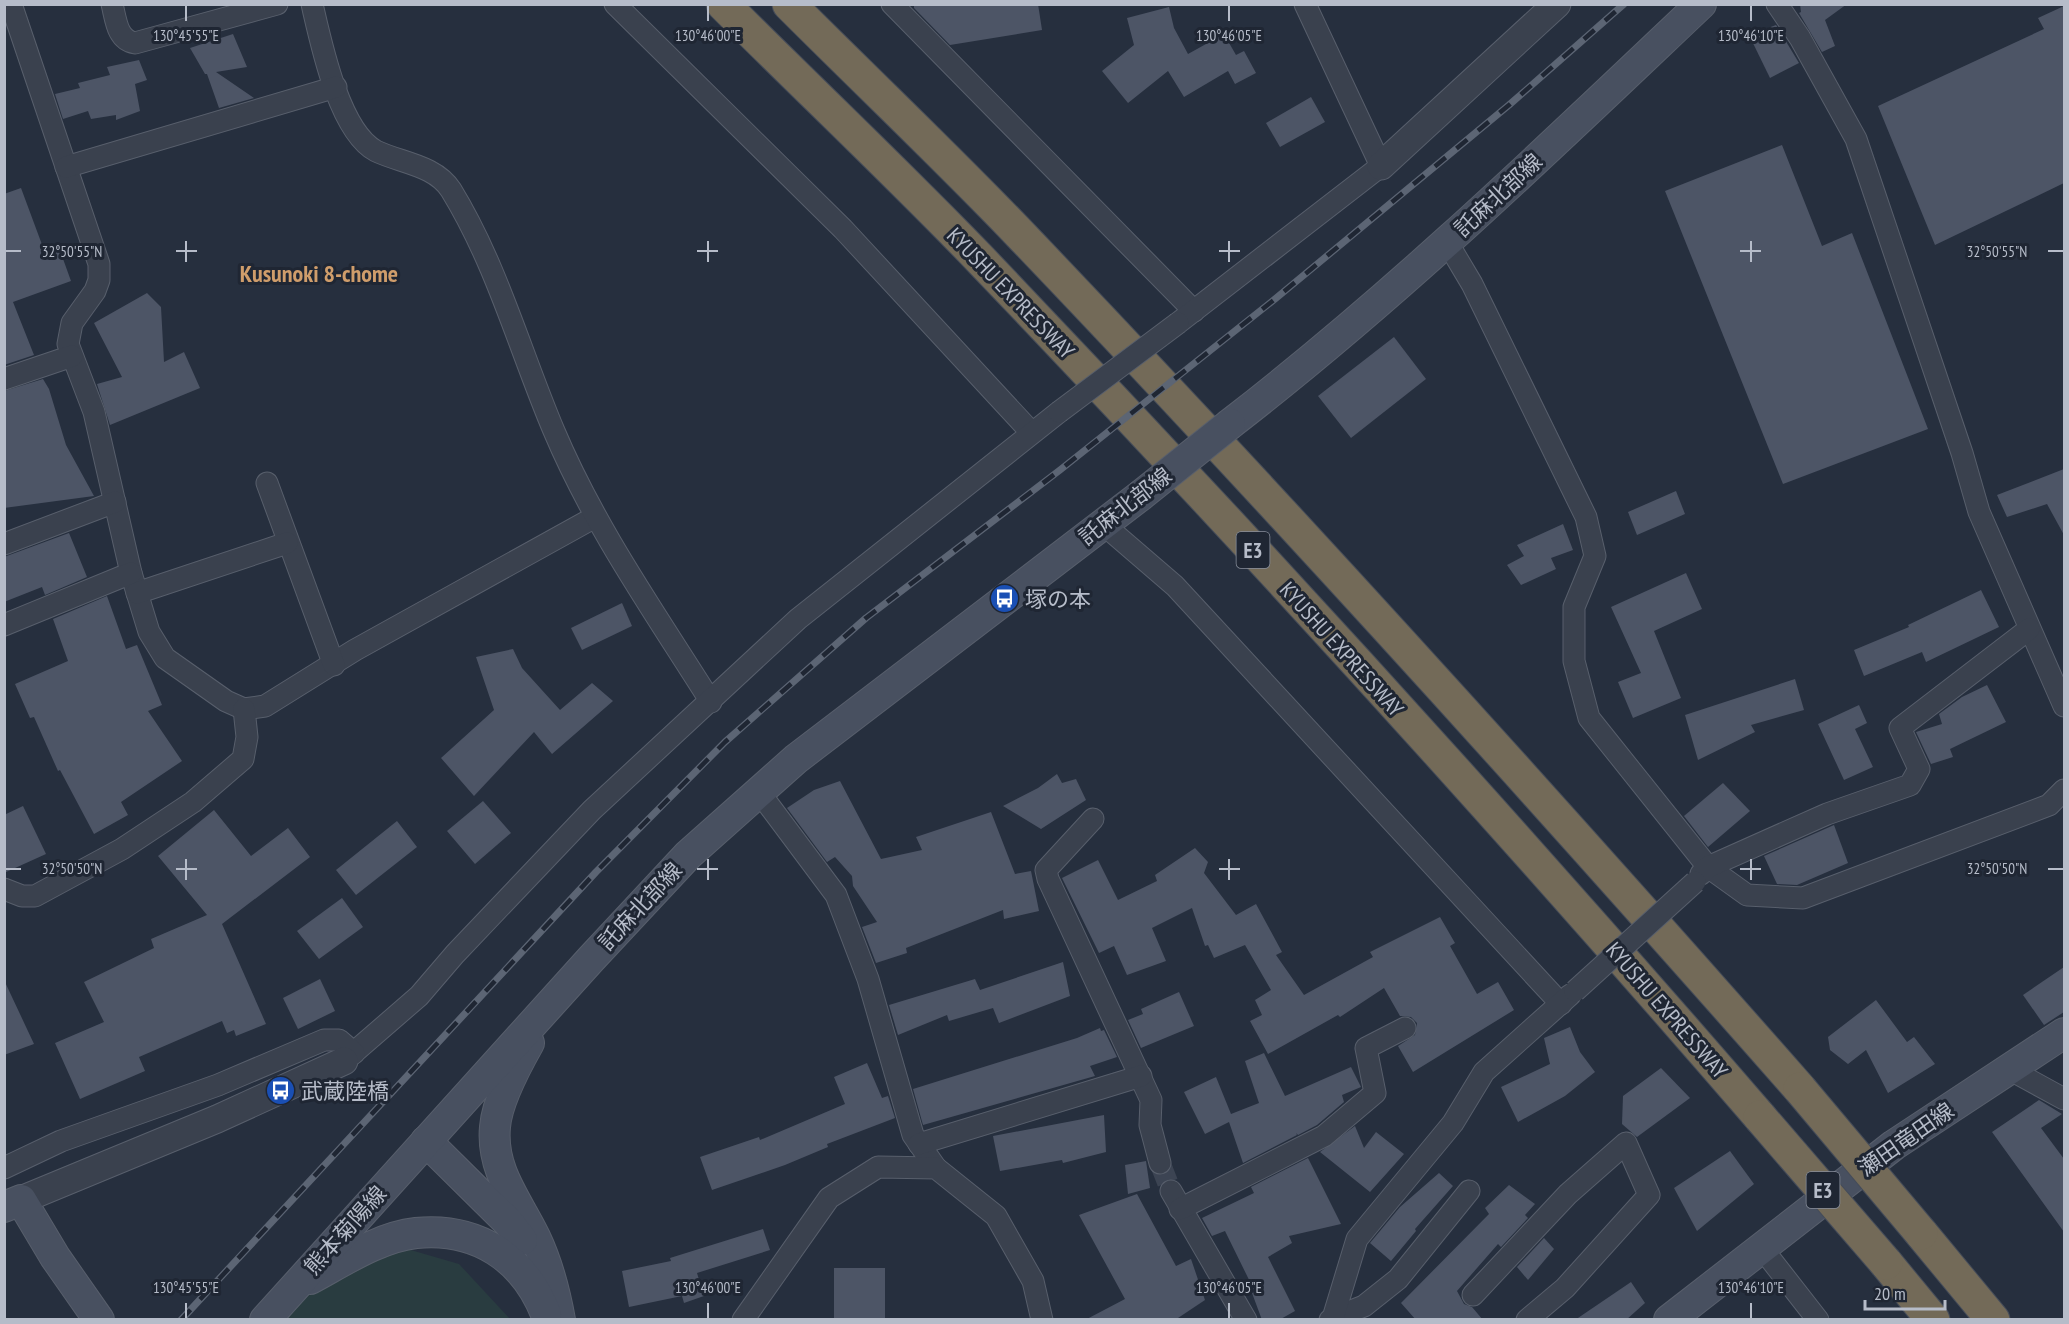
<svg xmlns="http://www.w3.org/2000/svg" width="2069" height="1324" font-family="'PT Sans Narrow','Noto Sans JP',sans-serif">
<style>
.green{fill:#293c40}
.building{fill:#4d5566}
.lines{fill:none;stroke-linecap:round;stroke-linejoin:round}
.minor-tunnel{stroke:#3c4453;stroke-width:21;stroke-dasharray:21 10;stroke-linecap:butt}
.minor-casing{stroke:#585f6c;stroke-width:23}
.tertiary-casing{stroke:#585f6c;stroke-width:29}
.secondary-casing{stroke:#585f6c;stroke-width:32}
.motorway-casing{stroke:#454c59;stroke-width:35}
.minor{stroke:#3a414e;stroke-width:21}
.tertiary{stroke:#3a414e;stroke-width:27}
.secondary{stroke:#485060;stroke-width:30}
.motorway{stroke:#736a58;stroke-width:33}
.rail-casing{stroke:#5c6574;stroke-width:7}
.rail{stroke:#1f2633;stroke-width:4.5;stroke-dasharray:14;stroke-linecap:butt}
.minor-bridge-casing{stroke:#585f6c;stroke-width:23;stroke-linecap:butt}
.secondary-bridge-casing{stroke:#585f6c;stroke-width:32;stroke-linecap:butt}
.motorway-bridge-casing{stroke:#454c59;stroke-width:35;stroke-linecap:butt}
.minor-bridge{stroke:#3a414e;stroke-width:21}
.secondary-bridge{stroke:#485060;stroke-width:30}
.motorway-bridge{stroke:#736a58;stroke-width:33}
.ticks{fill:none;stroke:#b6bcc9;stroke-width:2}
.labels{text-anchor:middle;dominant-baseline:central;stroke-width:6;stroke-linejoin:round;paint-order:stroke}
.shield{fill:#1f2633;stroke:#898f9c;stroke-width:1.5}
.shield-label{font-size:21px;font-weight:bold;fill:#b6bcc9}
.street-label{font-size:22px;fill:#b6bcc9;stroke:#1f2633}
.poi-label{font-size:22px;fill:#b6bcc9;stroke:#1f2633;text-anchor:start}
.neighbourhood-label{font-size:24px;font-weight:bold;fill:#cf9d6b;stroke:#1f2633}
.ticks-label{font-size:15px;text-anchor:middle;fill:#b6bcc9;stroke:#1f2633;stroke-width:6;stroke-linejoin:round;paint-order:stroke}
</style>
<rect width="100%" height="100%" fill="#262f3e"/>
<polygon class="green" points="397,1246 459,1264 510,1319 279,1320 301,1295"/>
<g class="building">
<polygon points="914,4 1038,4 1042,30 950,45 914,8"/>
<polygon points="1800,4 1847,4 1825,20 1835,46 1822,52 1799,13 1801,12"/>
<polygon points="2064,6 2064,183 1935,245 1878,106 2044,29 2038,18"/>
<polygon points="1169,7 1174,28 1188,54 1224,34 1236,55 1244,51 1256,73 1235,84 1228,71 1184,97 1168,71 1128,103 1102,71 1134,45 1127,18"/>
<polygon points="1776,25 1799,63 1770,78 1749,35"/>
<polygon points="233,34 247,67 216,72 254,98 219,108 207,74 205,74 190,48"/>
<polygon points="139,60 147,80 135,84 140,111 116,120 116,115 91,119 88,111 63,119 55,94 80,88 78,83 110,75 107,67"/>
<polygon points="1311,97 1325,122 1280,147 1266,123"/>
<polygon points="1782,145 1822,246 1852,233 1928,429 1783,484 1665,191"/>
<polygon points="21,188 44,250 58,245 71,281 13,302 34,355 4,365 4,194"/>
<polygon points="147,293 161,307 164,362 184,352 200,388 110,425 97,384 122,377 94,323"/>
<polygon points="1394,337 1426,379 1351,438 1318,396"/>
<polygon points="43,379 49,389 66,445 94,496 4,508 4,391"/>
<polygon points="2064,469 2064,535 2047,504 2007,517 1997,495"/>
<polygon points="1676,491 1685,514 1637,535 1628,512"/>
<polygon points="1563,524 1573,550 1551,558 1556,569 1521,585 1507,565 1524,556 1517,545"/>
<polygon points="69,533 87,577 45,595 42,587 4,602 4,557"/>
<polygon points="1686,573 1702,609 1654,631 1681,698 1633,718 1618,682 1641,673 1611,607"/>
<polygon points="1981,590 1999,627 1926,662 1922,652 1864,676 1854,650 1909,627 1908,625"/>
<polygon points="107,596 126,649 137,645 162,705 148,711 182,761 121,802 128,815 94,834 60,770 58,771 34,717 30,718 15,684 68,661 53,619"/>
<polygon points="622,603 632,626 582,650 571,628"/>
<polygon points="513,649 522,668 560,710 592,683 613,701 552,754 534,732 474,796 441,758 494,710 476,657"/>
<polygon points="1795,679 1804,710 1751,725 1755,732 1698,760 1685,715"/>
<polygon points="1987,685 2006,722 1950,749 1953,757 1931,764 1916,732 1942,724 1939,714 1962,697"/>
<polygon points="1859,705 1867,723 1855,729 1873,767 1844,780 1818,724"/>
<polygon points="1057,774 1062,783 1076,779 1086,800 1041,829 1003,806 1038,788"/>
<polygon points="840,781 881,859 922,850 916,837 991,812 1015,874 1031,871 1039,911 1004,919 1003,910 906,948 907,953 876,963 862,927 877,922 853,886 852,876 835,857 827,862 787,808 814,790"/>
<polygon points="1723,783 1750,811 1708,847 1684,816"/>
<polygon points="483,801 511,833 475,864 447,831"/>
<polygon points="23,806 46,854 4,873 4,815"/>
<polygon points="214,810 251,856 288,828 310,857 222,924 266,1024 236,1036 234,1030 227,1033 222,1021 139,1057 145,1071 80,1099 55,1043 104,1022 84,982 154,948 151,939 207,915 158,856"/>
<polygon points="397,821 417,847 356,895 336,870"/>
<polygon points="1834,825 1848,863 1797,885 1777,884 1764,856"/>
<polygon points="1195,848 1208,862 1204,873 1236,915 1256,904 1282,952 1276,955 1304,995 1373,957 1370,952 1440,917 1455,943 1450,946 1477,994 1498,982 1514,1010 1413,1072 1398,1046 1415,1035 1417,1023 1411,1017 1400,1016 1384,988 1340,1017 1338,1015 1268,1054 1250,1021 1262,1015 1255,1000 1271,990 1245,945 1214,958 1208,945 1205,946 1192,908 1152,928 1166,961 1127,975 1114,946 1099,953 1062,878 1098,860 1118,900 1157,881 1155,875"/>
<polygon points="342,898 363,927 319,959 297,931"/>
<polygon points="1063,962 1070,996 999,1023 993,1008 949,1021 947,1015 898,1035 889,1005 975,979 980,990"/>
<polygon points="2064,967 2064,1012 2044,1025 2023,995"/>
<polygon points="320,979 335,1011 298,1029 283,998"/>
<polygon points="4,980 34,1044 4,1055"/>
<polygon points="1179,992 1194,1026 1141,1048 1128,1020 1143,1014 1141,1009"/>
<polygon points="1876,1000 1907,1042 1914,1037 1935,1064 1888,1093 1866,1050 1848,1064 1830,1050 1828,1037"/>
<polygon points="1570,1027 1580,1052 1595,1072 1565,1096 1518,1122 1501,1087 1550,1064 1544,1038"/>
<polygon points="1100,1028 1101,1031 1104,1030 1117,1057 1090,1066 1095,1076 923,1125 913,1089 1077,1038"/>
<polygon points="1264,1053 1285,1096 1351,1067 1361,1087 1342,1095 1344,1102 1317,1125 1298,1135 1296,1133 1297,1135 1243,1163 1229,1122 1205,1134 1184,1092 1216,1077 1231,1114 1259,1103 1245,1061"/>
<polygon points="867,1063 882,1098 888,1096 895,1118 827,1144 828,1147 785,1165 712,1190 700,1157 759,1137 760,1140 845,1104 834,1077"/>
<polygon points="1661,1068 1690,1098 1637,1137 1622,1124 1623,1096"/>
<polygon points="2039,1100 2062,1114 2041,1128 2064,1159 2064,1232 1992,1132"/>
<polygon points="1104,1115 1106,1152 1063,1163 1062,1160 1000,1171 993,1136"/>
<polygon points="1355,1126 1364,1148 1376,1132 1404,1154 1370,1192 1320,1152"/>
<polygon points="1730,1151 1754,1184 1697,1231 1674,1188"/>
<polygon points="1308,1158 1341,1224 1289,1236 1292,1243 1268,1257 1295,1311 1279,1320 1262,1320 1252,1293 1255,1292 1225,1231 1212,1236 1202,1218 1254,1193 1251,1187"/>
<polygon points="1146,1161 1150,1188 1128,1194 1125,1165"/>
<polygon points="1439,1173 1453,1186 1415,1229 1416,1231 1391,1261 1370,1243 1400,1207"/>
<polygon points="1509,1185 1535,1204 1525,1215 1528,1218 1501,1247 1498,1244 1457,1291 1464,1304 1472,1307 1483,1320 1416,1320 1401,1303 1489,1214 1485,1208"/>
<polygon points="1137,1194 1176,1266 1191,1259 1205,1300 1175,1320 1085,1320 1125,1299 1079,1215"/>
<polygon points="763,1229 770,1250 697,1273 704,1296 684,1303 682,1296 629,1307 622,1271 671,1261 670,1258"/>
<polygon points="1544,1238 1554,1249 1528,1280 1517,1267"/>
<rect x="834" y="1268" width="51" height="52"/>
<polygon points="1631,1282 1645,1303 1626,1320 1575,1320"/>
</g>
<g class="lines">
<polyline class="minor-tunnel" points="1160,1163 1171,1191"/>
<defs>
<g id="minor">
<polyline points="11,4 99,264 99,280 95,291 72,323 68,344 94,412 131,573 149,632 165,658 226,701 244,709 265,706 355,650 595,517"/>
<path d="M112 4C116 20 117 40 135 43L277 4"/>
<path d="M312 4C321 43 339 131 376 151 401 163 435 165 451 190 497 265 520 351 554 431 595 528 655 613 711 702"/>
<polyline points="615,4 843,229 1031,432"/>
<polyline points="892,4 1194,311"/>
<polyline points="1777,4 1800,38 1856,139 1962,453 1979,512 2064,706"/>
<polyline points="66,167 336,87"/>
<polyline points="1447,242 1472,284 1586,517 1595,556 1574,607 1574,661 1589,718 1708,867 1747,895 1803,898 2049,805 2064,790"/>
<polyline points="1178,323 1381,166 1305,4"/>
<polyline points="4,379 72,356"/>
<polyline points="267,483 334,665"/>
<polyline points="1103,524 1175,586 1561,1004"/>
<polyline points="4,544 115,502"/>
<polyline points="137,593 287,543"/>
<polyline points="4,625 131,573"/>
<polyline points="759,792 836,895 868,979 913,1135 936,1168"/>
<polyline points="1093,819 1046,870 1048,879 1151,1100 1150,1125 1160,1163"/>
<polyline points="1701,874 1708,867 1827,814 1910,785 1919,769 1900,728 2029,629"/>
<polyline points="4,889 22,896 35,896 122,849 193,802 243,759 247,737 244,709"/>
<polyline points="344,1061 419,996 455,954 592,810 798,619 1059,412"/>
<polyline points="2009,1069 2064,1099"/>
<polyline points="919,1144 1141,1076"/>
<polyline points="4,1168 61,1141 218,1085 324,1040 339,1040 354,1053"/>
<polyline points="1171,1191 1246,1320"/>
<polyline points="1180,1209 1324,1136 1375,1093 1366,1048 1405,1028"/>
<polyline points="1761,1247 1818,1320"/>
<polyline points="1473,1295 1568,1194 1626,1143 1649,1195 1565,1288 1527,1320"/>
<polyline points="1333,1318 1364,1306 1398,1279 1469,1191"/>
<polyline points="743,1320 829,1198 878,1167 936,1168 996,1216 1033,1281 1042,1320"/>
<polyline points="1330,1320 1333,1318 1357,1239 1453,1123 1484,1072 1570,995"/>
</g>
<g id="tertiary">
<polyline points="1381,166 1557,4"/>
<polyline points="21,1200 217,1119 344,1061"/>
</g>
<g id="secondary">
<path d="M1230 424C1397 295 1548 149 1701 4"/>
<path d="M529 1043C516 1066 497 1101 495 1127 491 1170 517 1200 535 1237 547 1262 555 1292 560 1320"/>
<polyline points="426,1141 508,1222 522,1240"/>
<polyline points="4,1207 21,1200 55,1257 99,1320"/>
<path d="M310 1279C342 1262 379 1237 416 1233 477 1227 524 1258 546 1314"/>
<polyline points="265,1320 591,959 688,855 796,759 1140,496"/>
<polyline points="1669,1320 1894,1145 2064,1033"/>
</g>
<g id="motorway">
<path d="M723 4C808 89 895 171 978 257 1246 537 1507 824 1760 1117"/>
<path d="M789 4C865 80 942 153 1016 230 1284 510 1544 798 1800 1089"/>
<polyline points="1921,1233 1993,1320"/>
<polyline points="1886,1263 1933,1320"/>
</g>
</defs>
<use href="#minor" class="minor-casing"/>
<use href="#tertiary" class="tertiary-casing"/>
<use href="#secondary" class="secondary-casing"/>
<use href="#motorway" class="motorway-casing"/>
<use href="#minor" class="minor"/>
<use href="#tertiary" class="tertiary"/>
<use href="#secondary" class="secondary"/>
<use href="#motorway" class="motorway"/>
<defs>
<polyline id="rail" points="181,1320 596,872 725,742 866,618 1060,470 1275,299 1509,105 1624,4"/>
</defs>
<use href="#rail" class="rail-casing"/>
<use href="#rail" class="rail"/>
<defs>
<g id="minor-bridge">
<polyline points="1059,412 1178,323"/>
<polyline points="1575,991 1695,882"/>
</g>
<polyline id="secondary-bridge" points="1140,496 1230,424"/>
<g id="motorway-bridge">
<polyline points="1800,1089 1921,1233"/>
<polyline points="1760,1117 1886,1263"/>
</g>
</defs>
<use href="#minor-bridge" class="minor-bridge-casing"/>
<use href="#secondary-bridge" class="secondary-bridge-casing"/>
<use href="#motorway-bridge" class="motorway-bridge-casing"/>
<use href="#minor-bridge" class="minor-bridge"/>
<use href="#secondary-bridge" class="secondary-bridge"/>
<use href="#motorway-bridge" class="motorway-bridge"/>
</g>
<path class="ticks" d="M186 6V21M708 6V21M1229 6V21M1751 6V21M186 241V262M708 241V262M1229 241V262M1751 241V262M6 251H21M176 251H197M697 251H718M1219 251H1240M1740 251H1761M2048 251H2063M186 859V880M708 859V880M1229 859V880M1751 859V880M6 869H21M176 869H197M697 869H718M1219 869H1240M1740 869H1761M2048 869H2063M186 1303V1318M708 1303V1318M1229 1303V1318M1751 1303V1318"/>
<defs>
<symbol id="bus-disc" viewBox="-11 -11 22 22"><circle r="9.5" fill="#1a4fb4" stroke="#1f2633"/><path d="M-5-6H5V4H4V6H2V4H-2V6H-4V4H-5ZM-3.5-4V0h7V-4ZM-3.5 1.2v1.5H-2V1.2ZM2 1.2v1.5H3.5V1.2Z" fill="#fff"/></symbol>
</defs>
<g fill-rule="evenodd">
<use href="#bus-disc" x="988" y="582" width="33" height="33"/>
<use href="#bus-disc" x="264" y="1074" width="33" height="33"/>
</g>
<g class="labels">
<g class="shield">
<rect x="1236.5" y="532" width="33" height="36" rx="4.5"/>
<rect x="1806.5" y="1172" width="33" height="36" rx="4.5"/>
</g>
<g class="shield-label">
<text x="1253" y="550">E3</text>
<text x="1823" y="1190">E3</text>
</g>
<g class="street-label">
<text transform="translate(1498 195) rotate(-43)">託麻北部線</text>
<text transform="translate(1011 293) rotate(46)">KYUSHU EXPRESSWAY</text>
<text transform="translate(1125 506) rotate(-38)">託麻北部線</text>
<text transform="translate(1342 649) rotate(48)">KYUSHU EXPRESSWAY</text>
<text transform="translate(640 906) rotate(-47)">託麻北部線</text>
<text transform="translate(1667 1010) rotate(49)">KYUSHU EXPRESSWAY</text>
<text transform="translate(1906 1139) rotate(-35)">瀬田竜田線</text>
<text transform="translate(345 1230) rotate(-48)">熊本菊陽線</text>
</g>
<g class="poi-label">
<text x="1025" y="599">塚の本</text>
<text x="301" y="1091">武蔵陸橋</text>
</g>
<g class="neighbourhood-label">
<text x="319" y="273">Kusunoki 8-chome</text>
</g>
</g>
<g class="ticks-label">
<text x="186" y="41">130°45'55"E</text>
<text x="708" y="41">130°46'00"E</text>
<text x="1229" y="41">130°46'05"E</text>
<text x="1751" y="41">130°46'10"E</text>
<text x="72" y="257">32°50'55"N</text>
<text x="1997" y="257">32°50'55"N</text>
<text x="72" y="874">32°50'50"N</text>
<text x="1997" y="874">32°50'50"N</text>
<text x="186" y="1293">130°45'55"E</text>
<text x="708" y="1293">130°46'00"E</text>
<text x="1229" y="1293">130°46'05"E</text>
<text x="1751" y="1293">130°46'10"E</text>
</g>
<rect width="2069" height="1324" fill="none" stroke="#b6bcc9" stroke-width="12"/>
<path d="M1865 1300v9h80v-9" fill="none" stroke="#b6bcc9" stroke-width="3"/>
<text x="1874" y="1300" font-size="18" fill="#b6bcc9" stroke="#1f2633" stroke-width="4.5" paint-order="stroke">20 m</text>
</svg>
